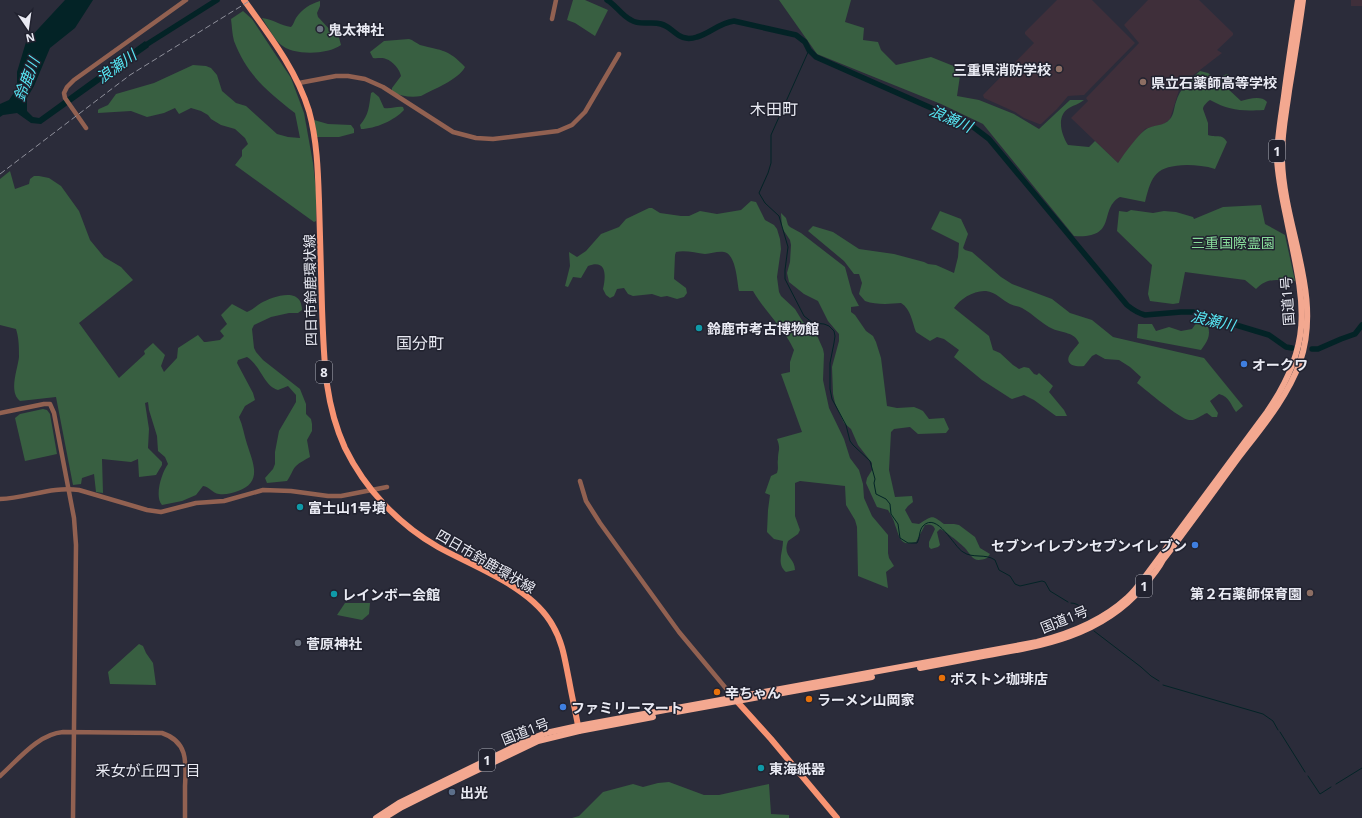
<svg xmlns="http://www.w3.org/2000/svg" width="1362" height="818" font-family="'Open Sans','Noto Sans JP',sans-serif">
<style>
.education{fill:#3f2f3a}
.green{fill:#385f41}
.water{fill:#032326}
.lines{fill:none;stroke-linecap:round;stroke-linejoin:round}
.stream{stroke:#032326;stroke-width:1}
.river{stroke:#032326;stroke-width:5.5}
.tertiary{stroke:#926151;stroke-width:4.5}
.primary{stroke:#f79372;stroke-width:6}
.trunk{stroke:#f3a890;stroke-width:6}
.rail{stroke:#8f909b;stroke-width:1;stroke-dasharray:6 3;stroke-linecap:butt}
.worship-dot{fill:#6b7280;stroke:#21222f;stroke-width:1.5}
.education-dot{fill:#8d6e63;stroke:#21222f;stroke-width:1.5}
.culture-dot{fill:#0f9aa8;stroke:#21222f;stroke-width:1.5}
.shop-dot{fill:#3f7fe0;stroke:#21222f;stroke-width:1.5}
.food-dot{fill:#e8710a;stroke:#21222f;stroke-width:1.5}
.service-dot{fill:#5c6f8a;stroke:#21222f;stroke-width:1.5}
.labels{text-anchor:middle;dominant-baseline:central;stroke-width:3;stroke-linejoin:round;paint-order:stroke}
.shield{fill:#21222f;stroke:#adaeb8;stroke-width:1}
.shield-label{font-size:13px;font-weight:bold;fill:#e9eaf3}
.poi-label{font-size:14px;font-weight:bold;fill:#e9eaf3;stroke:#21222f;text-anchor:start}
.park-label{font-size:14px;fill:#88dc9b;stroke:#21222f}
.street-label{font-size:14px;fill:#e9eaf3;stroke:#21222f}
.water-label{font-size:15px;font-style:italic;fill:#57e8f5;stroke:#21222f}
.neighbourhood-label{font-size:15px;fill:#e9eaf3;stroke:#21222f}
.quarter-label{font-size:16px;fill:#e9eaf3;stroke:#21222f}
</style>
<rect width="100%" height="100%" fill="#2b2c3a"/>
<g class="education">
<polygon points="1057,0 1092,0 1135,43 1084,95 1068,96 1057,109 1041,124 1039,124 1024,118 1015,112 984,98 983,95 1034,43 1025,34 1025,32"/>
<polygon points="1148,0 1199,0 1233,33 1233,35 1217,50 1222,53 1183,83 1179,90 1170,119 1164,124 1145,129 1118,163 1071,118 1088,101 1086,98 1139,43 1124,25"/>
<rect x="1351" y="0" width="11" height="6"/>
</g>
<g class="green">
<polygon points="573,0 585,0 608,10 595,36 575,23 567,20"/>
<path d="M779 0H851L845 22 864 28 863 40 878 42 881 50 896 65 931 57 961 69 957 96 979 100 1014 114 1039 129 1070 100H1084C1079 104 1074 105 1069 108 1056 116 1061 134 1068 145L1089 147 1095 141 1118 163C1125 153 1136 137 1145 130 1152 124 1164 127 1170 119 1174 115 1174 107 1176 102 1180 88 1190 80 1200 71L1208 73 1216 79 1227 74 1229 75 1230 82 1227 88 1241 101C1249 99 1261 95 1267 102L1264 110C1241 111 1230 111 1210 100 1207 102 1203 106 1203 109L1208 123V135C1216 138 1222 133 1227 142L1215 169C1206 166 1196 165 1187 165 1156 166 1152 174 1145 202L1120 197C1098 209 1119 239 1074 236L983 124 941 104 817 54Z"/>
<path d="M320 1V6L317 13 318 17 332 32 338 34 341 45C327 55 293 56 280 44 273 37 268 27 262 18 273 19 281 26 291 27 294 24 294 21 296 18 302 9 310 4 320 1Z"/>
<path d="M243 11 252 19 291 78 304 113 313 163 316 190V221L314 222 235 165 242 156V150L248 144 245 138 235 129 221 125 211 119 208 115 201 111 191 108 179 114 175 108 164 113 147 117 131 111 98 113V110L99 109 108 105 116 94 154 83 193 65 206 66 211 68 217 75 222 91 236 103 246 106 277 134 288 137 300 138 295 113C267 91 247 75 234 41 232 34 232 26 231 19Z"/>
<path d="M409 39C413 40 416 43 420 45 443 51 448 49 465 67 458 80 434 89 421 96 411 98 401 96 392 92V88L401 76C400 70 393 61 386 59 382 57 377 59 373 58L370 52 384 41Z"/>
<path d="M373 92 379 97 384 108C391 109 397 106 403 107L404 110C395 120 375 129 361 129L360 125C369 115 369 106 371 93Z"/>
<polygon points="314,120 328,124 351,125 354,129 354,133 339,137 317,137"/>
<path d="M10 171 15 189 29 184 30 179 34 176H39L49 178 61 186 79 211 90 240 104 257 121 267 133 280 79 323 119 378 145 354 144 351 153 343 165 355 161 366 164 372 177 358 178 348 198 335 204 342H206L220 340 224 336 220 331 227 324 221 315 232 304 247 312C253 310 256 306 261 303 270 298 293 289 300 301 301 303 302 307 302 310L298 313H289L271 317 254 325 252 329 254 348 256 352 263 360 300 389 306 404V414L311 419 312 424V431L307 440 310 457C305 460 300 462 296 466 292 470 291 476 287 481L267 483 265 478 273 469 275 464V452L279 431 296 402V395L288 386 278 390C264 386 261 366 247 357L238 360 237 363 253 393 255 400 245 406 239 417C243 426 244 435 247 444 253 463 263 482 238 491 232 493 226 495 219 494 212 493 210 487 203 486L196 495 182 501 162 505C154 496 162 472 168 464L165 457 158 451 157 436 149 410 148 402 145 403 149 429 148 448 162 462V465L156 475 139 477 138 459 131 462 102 459 103 493 96 492 94 474 82 478 81 484 73 485 56 397 20 401C8 392 18 368 19 357 19 348 19 338 16 329L0 325V179Z"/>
<path d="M751 201 756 202 765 220 774 225 777 229 780 239 781 249 777 277 779 292 781 296 795 309 803 322 815 331 823 349 824 354 823 380 829 408 844 439 850 458 859 470 863 484 864 498 872 516 888 535V553L889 558 894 566 886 572 888 588 858 576 857 527 855 520 846 505 845 486 800 481 795 483V516L800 530 798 534 788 541C782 557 795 557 795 570L786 572C776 564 783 552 783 541L774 539 767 532 768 510 770 495 765 493 771 476 777 473C779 467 777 465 778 459 778 450 781 449 777 439L802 432 781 374 790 372V362L794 350C784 328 765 312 753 291H739C737 281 736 254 724 252 717 251 711 254 705 254 696 253 685 250 676 252L675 255 674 279 686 288 687 293 684 297 677 299 667 296 661 297 652 294 633 296 628 294 624 288 617 289 614 296 610 298 606 295 603 289C606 276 607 259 588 266L581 278 573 277 568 287 565 286 570 266 569 252 577 257 586 251 601 234 619 227 626 219 649 208H652L660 213 681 216H689L700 211 717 214 741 210Z"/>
<path d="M1261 205 1265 224 1285 235 1295 281C1279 281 1269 276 1256 289L1245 280 1185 272 1179 303 1173 304 1150 301 1148 294 1152 265 1117 231 1119 211 1127 212 1131 210 1153 213 1164 211 1176 212 1193 217 1194 219 1223 207Z"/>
<path d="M940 211 961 219 968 234 963 248 965 250 972 252 1001 277 1012 284 1052 299 1070 313 1092 320 1113 337 1204 358 1243 406 1236 412C1230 404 1230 397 1219 394L1210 401 1218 413 1217 417H1212L1207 413C1201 415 1196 421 1189 420 1180 419 1146 390 1137 383L1141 377 1130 367 1119 360 1105 359 1096 354 1092 356 1084 366C1078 367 1065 366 1069 356 1071 352 1076 347 1079 343 1075 332 1062 333 1053 329 1042 324 1033 314 1022 308 1018 306 1014 306 1010 304 1002 300 996 292 986 291 974 290 960 299 954 308L989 336 993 350 1000 353 1013 365 1019 369 1024 367 1029 368 1034 374 1037 375 1039 373 1053 386 1049 392 1064 410 1067 416H1056L1034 400 1024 395 1012 399 1010 398 982 380 954 357 959 350 944 339 937 337 930 341 916 332C912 322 911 309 901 303 890 304 876 305 865 301L859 294 862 283 859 274H854L844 261 808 231 813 226 833 232 859 249 894 254 924 262 928 264 936 265 954 273 958 257 959 243 931 229Z"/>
<path d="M781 213 786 218 788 225 790 227 801 233 845 267 852 293 859 306 851 307V312L855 315 866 331 873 336 876 342 881 358 887 406 897 408 914 407 919 409 923 411 929 419 944 418 949 429 946 433 918 434 910 427 894 429 891 432 889 470 895 497 912 496 913 502 908 506 905 510 912 523 919 524C933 515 932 515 944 524H954L959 525 975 537 980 548 990 554 987 558C972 564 972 555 964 547 960 543 944 530 940 529L937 532 940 545 938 547 931 549 929 547V542L935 529C933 524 929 524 925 525L916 542C899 547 900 537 895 525 894 520 891 515 888 510L877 507 876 505 866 483 867 478 872 470V463L858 445 851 429 844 423 835 403 833 394 832 367 839 341V334L828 321 818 301 804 294 789 282 787 273 790 262 791 245 790 240 782 228Z"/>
<path d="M1197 322 1208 326C1211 336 1207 342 1201 350L1137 338 1138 324H1152L1156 331 1169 327 1181 331 1192 329Z"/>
<polygon points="43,409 47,410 50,414 57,454 25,461 15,418 20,414"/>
<polygon points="345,603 370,603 369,614 362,620 337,615"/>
<polygon points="139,644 143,646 146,653 153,663 156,685 110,684 108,672"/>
<polygon points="669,782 704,795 719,795 769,784 771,814 789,815 789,818 572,818 579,816 603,792 633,784 643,787 658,783"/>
</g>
<polygon class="water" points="65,0 93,0 75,28 50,48 34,86 27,98 27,111 33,117 39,118 145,41 149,47 41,124 31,123 17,113 3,115 0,117 0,104 9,100 17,88 17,72 26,42"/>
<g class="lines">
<g class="stream">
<path d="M809 50 771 135V163L768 173 759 193 765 203 779 216 788 247 785 270V279L804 316 813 323 824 324 829 326 834 331 835 336 834 343 830 363V389L832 399 846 425 850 441 853 445 870 461 875 479 874 483 876 494 886 499 890 504 891 514 898 524 900 538 908 543H917C920 538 919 530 923 526 937 511 954 547 963 552 973 559 985 553 995 560L999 570 1010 576 1015 584 1020 586 1042 581 1045 582 1050 591 1068 602"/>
<path d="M1071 603C1080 603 1085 611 1088 618"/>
<polyline points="1094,631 1141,667 1151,676 1159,681"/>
<polyline points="1163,685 1263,714 1273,721 1278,730"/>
<polyline points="1280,732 1305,772"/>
<polyline points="1308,776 1320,794 1331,787"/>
<polyline points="1336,784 1362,768"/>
</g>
<g class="river">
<path d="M607 0C616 5 621 15 631 20 640 26 651 21 661 24 675 28 678 43 697 37 711 33 719 23 734 21L796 35 805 42 809 50 816 57 972 126 989 139 1127 305C1133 310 1138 313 1145 315L1181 312H1193L1269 335 1286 347 1292 348"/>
<polyline points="141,48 217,0"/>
<polyline points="1312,349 1318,349 1341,339 1355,334 1362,325"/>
</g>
<g class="tertiary">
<polyline points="552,19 556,0"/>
<polyline points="299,83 336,76 348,76 365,79 383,87 453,132 476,138 493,139 558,131 572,125 585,112 619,54"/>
<polyline points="86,128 65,98 64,93 67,87 74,80 186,0"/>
<polyline points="0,413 44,404 50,404 54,413 74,518 76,545 73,818"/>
<polyline points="580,481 586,501 600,523 679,632 734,698"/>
<path d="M0 499C27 498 52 486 79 490L147 510 161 512 196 503 224 501 263 490 291 491 328 496H341L387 487"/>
<path d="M0 776C18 760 38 734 63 732L162 733C189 742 186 764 185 786 185 797 185 807 185 818"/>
</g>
<g class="primary">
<path d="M244 0C269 35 296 69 309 111 317 140 318 171 319 201 320 237 321 272 322 308 324 358 324 402 345 448 365 489 398 524 438 547 476 568 532 587 553 626 563 643 565 661 569 680 572 697 576 714 579 731"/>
<polyline points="734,698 771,739 837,818"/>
</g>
<g class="trunk">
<path d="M920 668C941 664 962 660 983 656 1043 646 1101 636 1143 587 1151 578 1158 570 1163 560 1189 526 1214 491 1239 457 1262 427 1287 398 1300 362 1323 295 1284 228 1282 160 1281 137 1286 114 1289 91 1294 60 1299 30 1303 0"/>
<polyline points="676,712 872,677"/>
<path d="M376 818 399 803 528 740 546 733 578 726 1037 642C1069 634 1102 621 1127 598 1135 591 1141 582 1147 574L1267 412C1318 338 1302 297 1286 216 1282 197 1278 178 1277 159 1277 138 1281 117 1284 96 1288 64 1293 32 1298 0"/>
<polyline points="384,818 402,807 436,790 538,741 579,731 653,717"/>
</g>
<polyline class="rail" points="0,174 130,75 251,0"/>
</g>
<g class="worship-dot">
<circle cx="320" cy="29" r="4"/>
<circle cx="298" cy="643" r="4"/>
</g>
<g class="education-dot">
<circle cx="1059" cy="69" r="4"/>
<circle cx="1143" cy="82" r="4"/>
<circle cx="1310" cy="593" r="4"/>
</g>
<g class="culture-dot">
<circle cx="699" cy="328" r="4"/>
<circle cx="300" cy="507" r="4"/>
<circle cx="334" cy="594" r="4"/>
<circle cx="761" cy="768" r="4"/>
</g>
<g class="shop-dot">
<circle cx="1244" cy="364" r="4"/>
<circle cx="1195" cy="545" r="4"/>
<circle cx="563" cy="707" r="4"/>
</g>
<g class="food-dot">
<circle cx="942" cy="678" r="4"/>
<circle cx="717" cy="692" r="4"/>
<circle cx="809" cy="699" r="4"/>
</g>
<circle class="service-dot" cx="452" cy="792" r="4"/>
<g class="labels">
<g class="shield">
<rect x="1269" y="140" width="16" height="22" rx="3"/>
<rect x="316" y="361" width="16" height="22" rx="3"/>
<rect x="1136" y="575" width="16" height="22" rx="3"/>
<rect x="479" y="749" width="16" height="22" rx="3"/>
</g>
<g class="shield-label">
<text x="1277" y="151">1</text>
<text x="324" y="372">8</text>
<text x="1144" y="586">1</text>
<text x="487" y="760">1</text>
</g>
<g class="poi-label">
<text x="328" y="29">鬼太神社</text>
<text x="1051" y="69" text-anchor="end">三重県消防学校</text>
<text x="1151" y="82">県立石薬師高等学校</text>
<text x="707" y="328">鈴鹿市考古博物館</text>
<text x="1252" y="364">オークワ</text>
<text x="308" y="507">富士山1号墳</text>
<text x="1187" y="545" text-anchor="end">セブンイレブンセブンイレブン</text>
<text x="1302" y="593" text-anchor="end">第２石薬師保育園</text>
<text x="342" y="594">レインボー会館</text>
<text x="306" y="643">菅原神社</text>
<text x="950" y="678">ボストン珈琲店</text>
<text x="725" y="692">辛ちゃん</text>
<text x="817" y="699">ラーメン山岡家</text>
<text x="571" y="707">ファミリーマート</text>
<text x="769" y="768">東海紙器</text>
<text x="460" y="792">出光</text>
</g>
<g class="park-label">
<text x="1233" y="242">三重国際霊園</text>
</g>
<g class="street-label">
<text transform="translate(310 290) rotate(-91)">四日市鈴鹿環状線</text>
<text transform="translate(1287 301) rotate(-94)">国道1号</text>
<text transform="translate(486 561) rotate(30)">四日市鈴鹿環状線</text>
<text transform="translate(1064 619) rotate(-22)">国道1号</text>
<text transform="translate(525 731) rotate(-21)">国道1号</text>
</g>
<g class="water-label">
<text transform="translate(116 66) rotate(-36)">浪瀬川</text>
<text transform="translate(26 79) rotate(-69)">鈴鹿川</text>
<text transform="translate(951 118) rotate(24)">浪瀬川</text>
<text transform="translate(1213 320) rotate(13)">浪瀬川</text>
</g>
<g class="neighbourhood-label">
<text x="148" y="770">釆女が丘四丁目</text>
</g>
<g class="quarter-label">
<text x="774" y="109">木田町</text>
<text x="420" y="343">国分町</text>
</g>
</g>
<g transform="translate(28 28) rotate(167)" stroke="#21222f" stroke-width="3" paint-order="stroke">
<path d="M0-3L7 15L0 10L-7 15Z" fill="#e9eaf3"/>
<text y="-6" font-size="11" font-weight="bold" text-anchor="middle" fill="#e9eaf3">N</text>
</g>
</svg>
